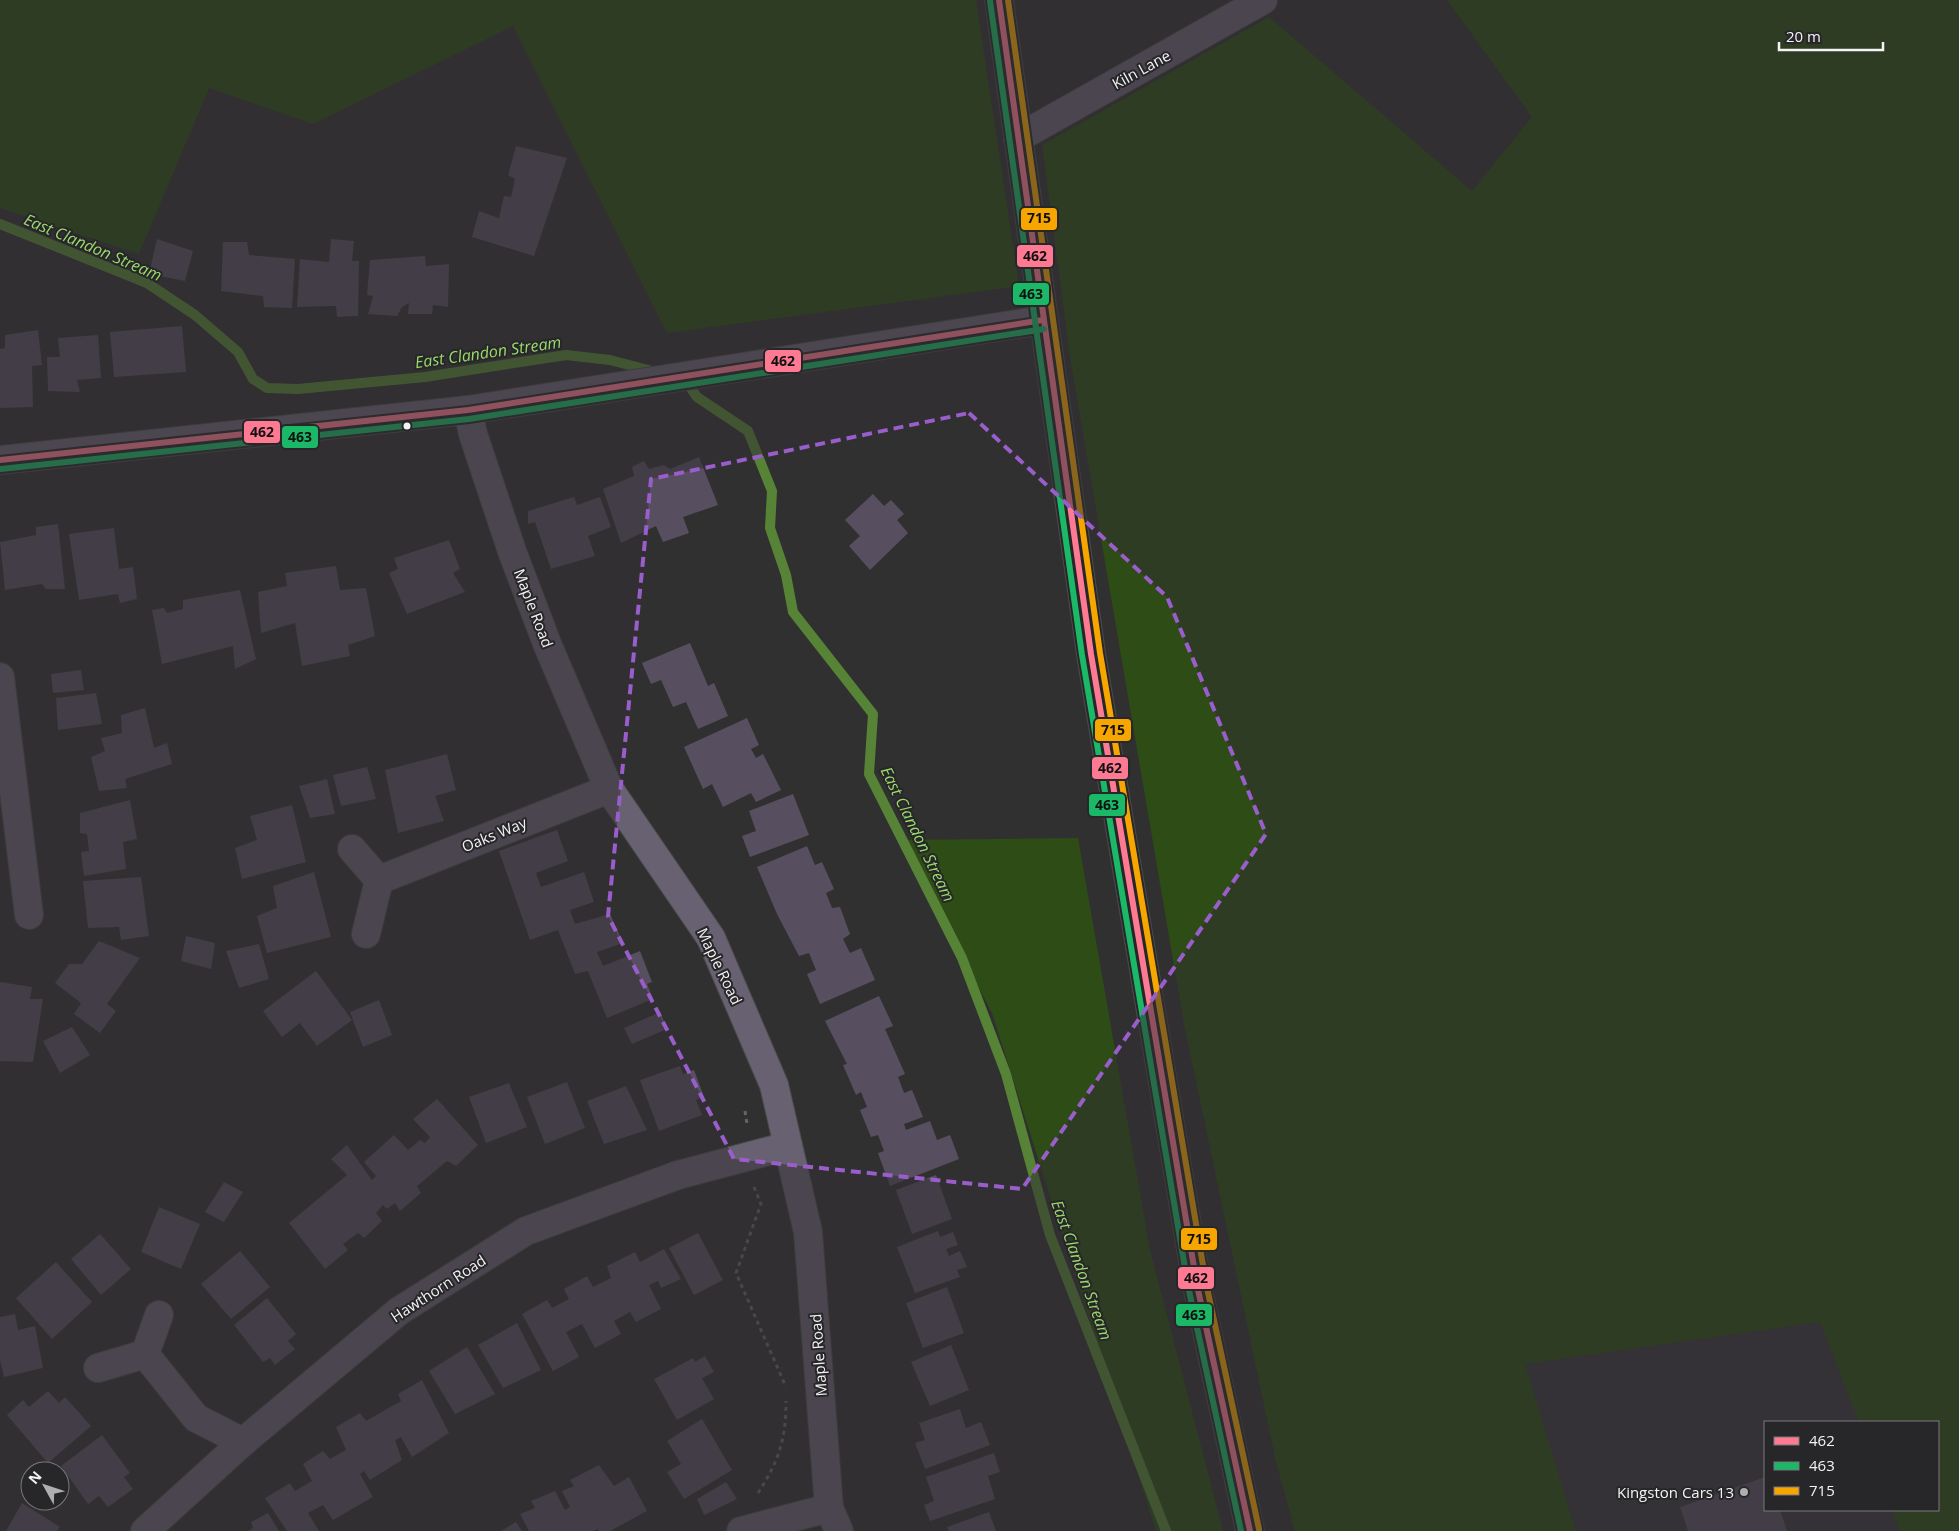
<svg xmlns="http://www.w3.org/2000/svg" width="1959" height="1531" font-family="'Open Sans',sans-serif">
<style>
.built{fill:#39363d}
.green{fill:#2e4c16}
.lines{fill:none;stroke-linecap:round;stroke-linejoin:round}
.stream{stroke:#578336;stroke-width:10}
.building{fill:#574f5f}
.street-casing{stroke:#4c4b4c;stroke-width:30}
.secondary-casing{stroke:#4c4b4c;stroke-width:30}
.path{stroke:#68646d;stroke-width:3;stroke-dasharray:4 4;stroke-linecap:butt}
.street{stroke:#686171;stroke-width:28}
.secondary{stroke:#6b6373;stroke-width:28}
.bus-1-casing{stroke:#272628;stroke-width:10}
.bus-2-casing{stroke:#272628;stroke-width:10}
.bus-3-casing{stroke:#272628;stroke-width:10}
.bus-1{stroke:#fe7a93;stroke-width:6}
.bus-2{stroke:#1ab867;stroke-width:6}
.bus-3{stroke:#f7a600;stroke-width:6}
.marked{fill:none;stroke:#995ecc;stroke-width:4;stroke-dasharray:10 6;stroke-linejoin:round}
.bus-dot{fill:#f3f2f4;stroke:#272628;stroke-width:2}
.poi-dot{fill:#afaeb0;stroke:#272628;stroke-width:2}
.labels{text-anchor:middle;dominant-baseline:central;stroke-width:4;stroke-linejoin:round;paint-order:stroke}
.street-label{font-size:15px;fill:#f3f2f4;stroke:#272628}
.poi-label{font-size:15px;fill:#f3f2f4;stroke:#272628;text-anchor:end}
.water-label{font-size:16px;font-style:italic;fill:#9ada6c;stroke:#272628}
.line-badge{stroke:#272628;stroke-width:2}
.pale-badge-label{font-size:14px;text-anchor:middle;font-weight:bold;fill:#111}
</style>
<rect width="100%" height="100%" fill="#313031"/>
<polygon class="built" points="1821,1322 1859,1422 1765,1422 1765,1510 1892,1510 1900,1531 1576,1531 1525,1364"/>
<g class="green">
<polygon points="0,0 976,0 1019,286 667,333 513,26 313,124 209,88 139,254 0,208"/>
<polygon points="1447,0 1959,0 1959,1531 1900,1531 1892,1510 1938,1510 1938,1422 1859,1422 1820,1322 1525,1364 1576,1531 1295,1531 1276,1462 1184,1024 1070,357 1042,145 1269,17 1472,191 1532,117"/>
<polygon points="1078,838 1150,1250 1223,1531 1156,1531 992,1013 902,840"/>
</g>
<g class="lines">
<g class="stream">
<polyline points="0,224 147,283 195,315 238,352 253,379 267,388 298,389 425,377 566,355 610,360 656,372"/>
<polyline points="685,380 697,397 748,431 772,491 770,528 786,575 793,612 873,714 869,774 962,958 1006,1074 1050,1235 1166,1531"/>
</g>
</g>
<g class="building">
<polygon points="516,146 567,158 534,256 472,237 479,211 499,218 504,196 511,197 515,179 508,175"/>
<polygon points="157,239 193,251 185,281 149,274"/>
<polygon points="331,239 354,241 352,261 359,261 358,316 337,317 336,306 297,307 300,259 329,262"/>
<polygon points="223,242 247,242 249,255 295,259 292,308 264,307 263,296 221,291"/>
<polygon points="425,256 426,266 449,264 448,307 433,305 432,314 408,314 409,303 402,307 397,316 368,314 373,296 367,295 370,260"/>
<polygon points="182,326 186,372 114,377 110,332"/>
<polygon points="38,330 42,365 32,366 33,407 0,408 0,349 5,348 5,335"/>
<polygon points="98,335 101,378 77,380 80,392 48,391 47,357 60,357 58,338"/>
<polygon points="699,457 718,505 683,517 689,533 663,542 656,526 621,543 603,489 634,476 632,467 644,461 649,469 664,465 670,469"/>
<polygon points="873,494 884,506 891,500 904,514 897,520 908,533 870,570 849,546 860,536 845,520"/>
<polygon points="574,497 577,505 600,497 611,527 588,536 595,556 551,569 535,522 528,524 528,511"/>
<polygon points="58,524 65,589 46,589 42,584 5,590 0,542 36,535 36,527"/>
<polygon points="114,528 119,569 133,567 137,599 120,603 118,594 79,600 69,534"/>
<polygon points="449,540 460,569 453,573 465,592 407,614 389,573 398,569 394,558"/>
<polygon points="336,566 340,590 366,588 375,636 348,645 350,656 302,666 295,623 261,633 258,592 287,586 285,573"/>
<polygon points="240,590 256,659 235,669 233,646 162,664 152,610 164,608 167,613 183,609 183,600"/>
<polygon points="690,643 708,686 714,683 728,716 698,729 686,702 673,707 661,680 651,684 642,663"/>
<polygon points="81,670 84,690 53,693 51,674"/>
<polygon points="96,693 102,724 58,730 56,698"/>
<polygon points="145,708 154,748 167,743 172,764 125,779 127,788 99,791 91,757 105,751 101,738 122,733 121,715"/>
<polygon points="747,718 759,745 751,749 756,758 763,754 781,790 756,802 751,793 723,807 712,784 703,789 684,747"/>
<polygon points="447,754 456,790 435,796 444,821 398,833 385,770"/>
<polygon points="367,767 376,799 341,806 333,775"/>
<polygon points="327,779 335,814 310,818 299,786"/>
<polygon points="793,794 809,835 750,857 742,836 756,831 749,811"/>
<polygon points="130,800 137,839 123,842 126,869 84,876 81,852 89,851 87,834 80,833 80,813"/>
<polygon points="292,805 306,862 242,879 235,848 257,840 250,816"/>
<polygon points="557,830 568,861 536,873 541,887 584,872 594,902 570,910 575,924 610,914 623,943 597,952 603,966 640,951 652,982 647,984 653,999 607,1018 588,971 575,974 558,930 530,940 499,851"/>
<polygon points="807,846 815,865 822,862 834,889 826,893 832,908 840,907 850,934 843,939 850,953 861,948 875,980 820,1004 807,974 816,970 809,953 799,956 777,914 757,867"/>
<polygon points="314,872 331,937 267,953 257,916 277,908 273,886"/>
<polygon points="141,877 149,936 121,940 119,927 88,928 83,881"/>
<polygon points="186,936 215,943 211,969 181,961"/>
<polygon points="99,941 140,958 107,1004 116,1011 100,1033 74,1014 81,1003 55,983 69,964 82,964"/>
<polygon points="259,944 269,979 239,988 226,951"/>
<polygon points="316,971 352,1020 317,1046 300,1023 282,1037 263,1011"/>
<polygon points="0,982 32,987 30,999 43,999 33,1062 0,1061"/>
<polygon points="879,996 893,1026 885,1029 905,1074 898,1077 904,1093 912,1090 923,1117 904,1124 906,1130 930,1121 937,1140 950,1135 959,1159 890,1186 878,1153 884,1151 878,1135 871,1137 860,1110 867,1107 861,1092 856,1095 843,1065 847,1064 825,1021"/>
<polygon points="379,1000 392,1035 363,1047 350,1012"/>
<polygon points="660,1012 667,1029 632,1044 624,1028"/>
<polygon points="72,1027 90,1055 60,1073 43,1041"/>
<polygon points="680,1066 683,1074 694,1070 704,1097 696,1100 702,1115 659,1131 640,1080"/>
<polygon points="567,1082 585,1128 545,1144 527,1097"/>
<polygon points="509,1083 527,1127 486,1143 469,1097"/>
<polygon points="626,1086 647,1130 604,1144 587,1101"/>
<polygon points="437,1099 478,1145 456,1166 447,1161 417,1186 421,1193 400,1211 395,1203 387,1209 383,1205 376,1213 382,1221 364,1238 358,1233 343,1244 348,1250 325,1269 289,1223 347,1175 331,1159 347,1145 372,1180 376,1176 364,1162 394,1135 408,1150 420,1140 425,1143 430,1137 413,1119"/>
<polygon points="936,1175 952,1219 912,1234 896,1190"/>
<polygon points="224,1182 243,1192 224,1222 205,1212"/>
<polygon points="159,1207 200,1224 181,1269 141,1252"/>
<polygon points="938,1231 940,1237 953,1232 958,1245 946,1249 949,1256 960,1251 967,1267 957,1270 960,1277 915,1293 897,1247"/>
<polygon points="698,1233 723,1280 694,1295 669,1248"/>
<polygon points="100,1234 131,1269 101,1295 71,1259"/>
<polygon points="664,1249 681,1279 661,1288 658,1281 649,1285 661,1309 636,1322 630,1312 614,1321 621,1334 595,1348 582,1324 566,1332 579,1357 553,1371 522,1314 547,1300 552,1308 569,1299 564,1289 587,1276 593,1287 611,1278 607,1266 635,1252 640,1262"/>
<polygon points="240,1251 270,1287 231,1319 201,1284"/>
<polygon points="56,1262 92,1302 52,1339 16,1298"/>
<polygon points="947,1287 964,1333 923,1348 906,1303"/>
<polygon points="267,1298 296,1334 288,1341 295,1349 275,1365 270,1358 263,1362 234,1325"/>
<polygon points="15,1314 18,1330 35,1326 43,1368 4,1377 0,1360 0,1317"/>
<polygon points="517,1323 541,1370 503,1388 478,1345"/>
<polygon points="951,1345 969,1390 930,1406 911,1362"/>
<polygon points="467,1347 495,1394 455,1414 429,1371"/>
<polygon points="705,1356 714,1372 702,1378 714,1399 677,1420 654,1379 693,1358 695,1362"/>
<polygon points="422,1380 449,1433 412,1457 401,1437 395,1440 402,1460 370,1480 364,1471 360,1474 373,1497 333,1520 323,1505 308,1513 319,1531 287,1531 265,1498 290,1483 295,1491 312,1481 303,1464 323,1451 330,1459 346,1450 336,1427 360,1413 366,1421 401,1401 398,1394"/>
<polygon points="48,1391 59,1403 65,1397 91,1426 48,1463 7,1415 23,1400 29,1407"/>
<polygon points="960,1409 966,1428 981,1422 990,1445 925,1469 915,1443 925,1440 919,1423"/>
<polygon points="702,1419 732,1470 684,1499 667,1472 681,1464 667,1441"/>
<polygon points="102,1435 130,1473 124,1477 133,1489 108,1507 99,1496 88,1504 61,1466"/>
<polygon points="994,1453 1000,1472 988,1476 995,1499 930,1521 924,1505 934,1501 926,1477"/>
<polygon points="599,1465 614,1486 629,1477 647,1511 610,1531 599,1531 598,1529 593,1531 529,1531 520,1514 535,1508 531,1501 555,1491 565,1510 570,1507 562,1491 574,1486 570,1480"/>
<polygon points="1765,1477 1765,1510 1780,1510 1787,1531 1688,1531 1680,1507"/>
<polygon points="726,1482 737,1499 704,1515 697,1499"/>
<polygon points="22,1503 60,1527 57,1531 6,1531"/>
<polygon points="989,1512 996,1531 949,1531 947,1527"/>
<polygon points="268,1513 279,1531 248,1531 253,1528 251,1522"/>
<polygon points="516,1522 522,1531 501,1531"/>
</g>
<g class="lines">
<defs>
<g id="street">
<polyline points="1018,138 1263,0"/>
<polyline points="468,410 473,434 513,554 548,646 609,789 711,938 774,1085 808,1232 829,1508 839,1531"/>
<polyline points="0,677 29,915"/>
<polyline points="352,849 379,880 366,934"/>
<polyline points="379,880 609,789"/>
<polyline points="145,1354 196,1418 243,1442"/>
<polyline points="98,1368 145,1354 159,1315"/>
<polyline points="145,1531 243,1442 399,1311 526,1231 678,1175 788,1146"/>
<polyline points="741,1531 829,1508"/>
</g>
<g id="secondary">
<polyline points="999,0 1091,654 1197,1285 1250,1531"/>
<polyline points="0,460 468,410 1043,320"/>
</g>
</defs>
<use href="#street" class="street-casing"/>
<use href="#secondary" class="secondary-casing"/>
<g class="path">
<polyline points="745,1111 747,1124"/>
<polyline points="754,1187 761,1204 736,1273 786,1387"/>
<path d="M758 1493C779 1461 786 1439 786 1401"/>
</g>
<use href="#street" class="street"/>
<use href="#secondary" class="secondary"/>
<defs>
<g id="bus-1">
<polyline points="999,0 1091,654 1197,1285 1250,1531"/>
<polyline points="0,460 468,410 1043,320"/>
</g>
<g id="bus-2">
<polyline points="990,1 1082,655 1188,1286 1241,1531"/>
<polyline points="1,469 469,419 1044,329"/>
</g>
<polyline id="bus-3" points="1008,0 1100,653 1206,1283 1259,1529"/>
</defs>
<use href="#bus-1" class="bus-1-casing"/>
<use href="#bus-2" class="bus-2-casing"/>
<use href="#bus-3" class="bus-3-casing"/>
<use href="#bus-1" class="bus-1"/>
<use href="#bus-2" class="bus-2"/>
<use href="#bus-3" class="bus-3"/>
</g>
<path d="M0 0H1959V1531H0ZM969 413 1167 597 1266 834 1022 1189 734 1159 608 916 651 479Z" fill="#313031" fill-opacity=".55" fill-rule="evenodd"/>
<path class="marked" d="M969 413 1167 597 1266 834 1022 1189 734 1159 608 916 651 479Z"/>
<circle class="bus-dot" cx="407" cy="426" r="4.5"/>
<circle class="poi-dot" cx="1744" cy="1492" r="5"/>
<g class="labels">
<g class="street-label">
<text transform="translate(1141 69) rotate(-29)">Kiln Lane</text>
<text transform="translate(534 608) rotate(69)">Maple Road</text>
<text transform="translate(494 834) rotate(-22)">Oaks Way</text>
<text transform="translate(720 966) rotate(64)">Maple Road</text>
<text transform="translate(438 1288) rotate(-33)">Hawthorn Road</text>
<text transform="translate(818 1355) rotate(-94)">Maple Road</text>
</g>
<g class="poi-label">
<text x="1734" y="1492">Kingston Cars 13</text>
</g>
<g class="water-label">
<text transform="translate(93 247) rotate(23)">East Clandon Stream</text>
<text transform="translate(488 352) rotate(-8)">East Clandon Stream</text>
<text transform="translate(918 834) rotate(64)">East Clandon Stream</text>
<text transform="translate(1082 1270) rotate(70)">East Clandon Stream</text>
</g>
</g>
<g class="line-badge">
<rect x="1020" y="207" width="38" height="24" rx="5" fill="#f7a600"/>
<rect x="1016" y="244" width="38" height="24" rx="5" fill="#fe7a93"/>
<rect x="1012" y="282" width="38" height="24" rx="5" fill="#1ab867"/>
<rect x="764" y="349" width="38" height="24" rx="5" fill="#fe7a93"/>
<rect x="243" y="420" width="38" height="24" rx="5" fill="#fe7a93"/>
<rect x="281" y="425" width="38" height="24" rx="5" fill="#1ab867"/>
<rect x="1094" y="718" width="38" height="24" rx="5" fill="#f7a600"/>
<rect x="1091" y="756" width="38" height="24" rx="5" fill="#fe7a93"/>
<rect x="1088" y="793" width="38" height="24" rx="5" fill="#1ab867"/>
<rect x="1180" y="1227" width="38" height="24" rx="5" fill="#f7a600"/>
<rect x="1177" y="1266" width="38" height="24" rx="5" fill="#fe7a93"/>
<rect x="1175" y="1303" width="38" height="24" rx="5" fill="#1ab867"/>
</g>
<g class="pale-badge-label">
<text x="1039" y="223">715</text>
<text x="1035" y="261">462</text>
<text x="1031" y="299">463</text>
<text x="783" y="366">462</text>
<text x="262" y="437">462</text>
<text x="300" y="442">463</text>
<text x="1113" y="735">715</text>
<text x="1110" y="773">462</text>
<text x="1107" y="810">463</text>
<text x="1199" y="1244">715</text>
<text x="1196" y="1283">462</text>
<text x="1194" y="1320">463</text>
</g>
<rect x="1764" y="1421" width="175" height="90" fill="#272628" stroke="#79787a"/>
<rect x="1774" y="1437" width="25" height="8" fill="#fe7a93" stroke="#79787a"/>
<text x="1809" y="1446" font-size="15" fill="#f3f2f4">462</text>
<rect x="1774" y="1462" width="25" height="8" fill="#1ab867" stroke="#79787a"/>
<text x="1809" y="1471" font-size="15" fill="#f3f2f4">463</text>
<rect x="1774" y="1487" width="25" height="8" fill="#f7a600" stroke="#79787a"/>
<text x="1809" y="1496" font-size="15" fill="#f3f2f4">715</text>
<g transform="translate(45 1486) rotate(310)"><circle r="24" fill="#272628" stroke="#79787a"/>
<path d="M0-4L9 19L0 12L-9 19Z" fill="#afaeb0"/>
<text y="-8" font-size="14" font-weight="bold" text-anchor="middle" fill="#f3f2f4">N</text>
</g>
<path d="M1779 42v8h104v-8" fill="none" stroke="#f3f2f4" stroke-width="2.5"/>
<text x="1786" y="42" font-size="15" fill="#f3f2f4" stroke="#272628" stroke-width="4" paint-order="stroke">20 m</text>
</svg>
